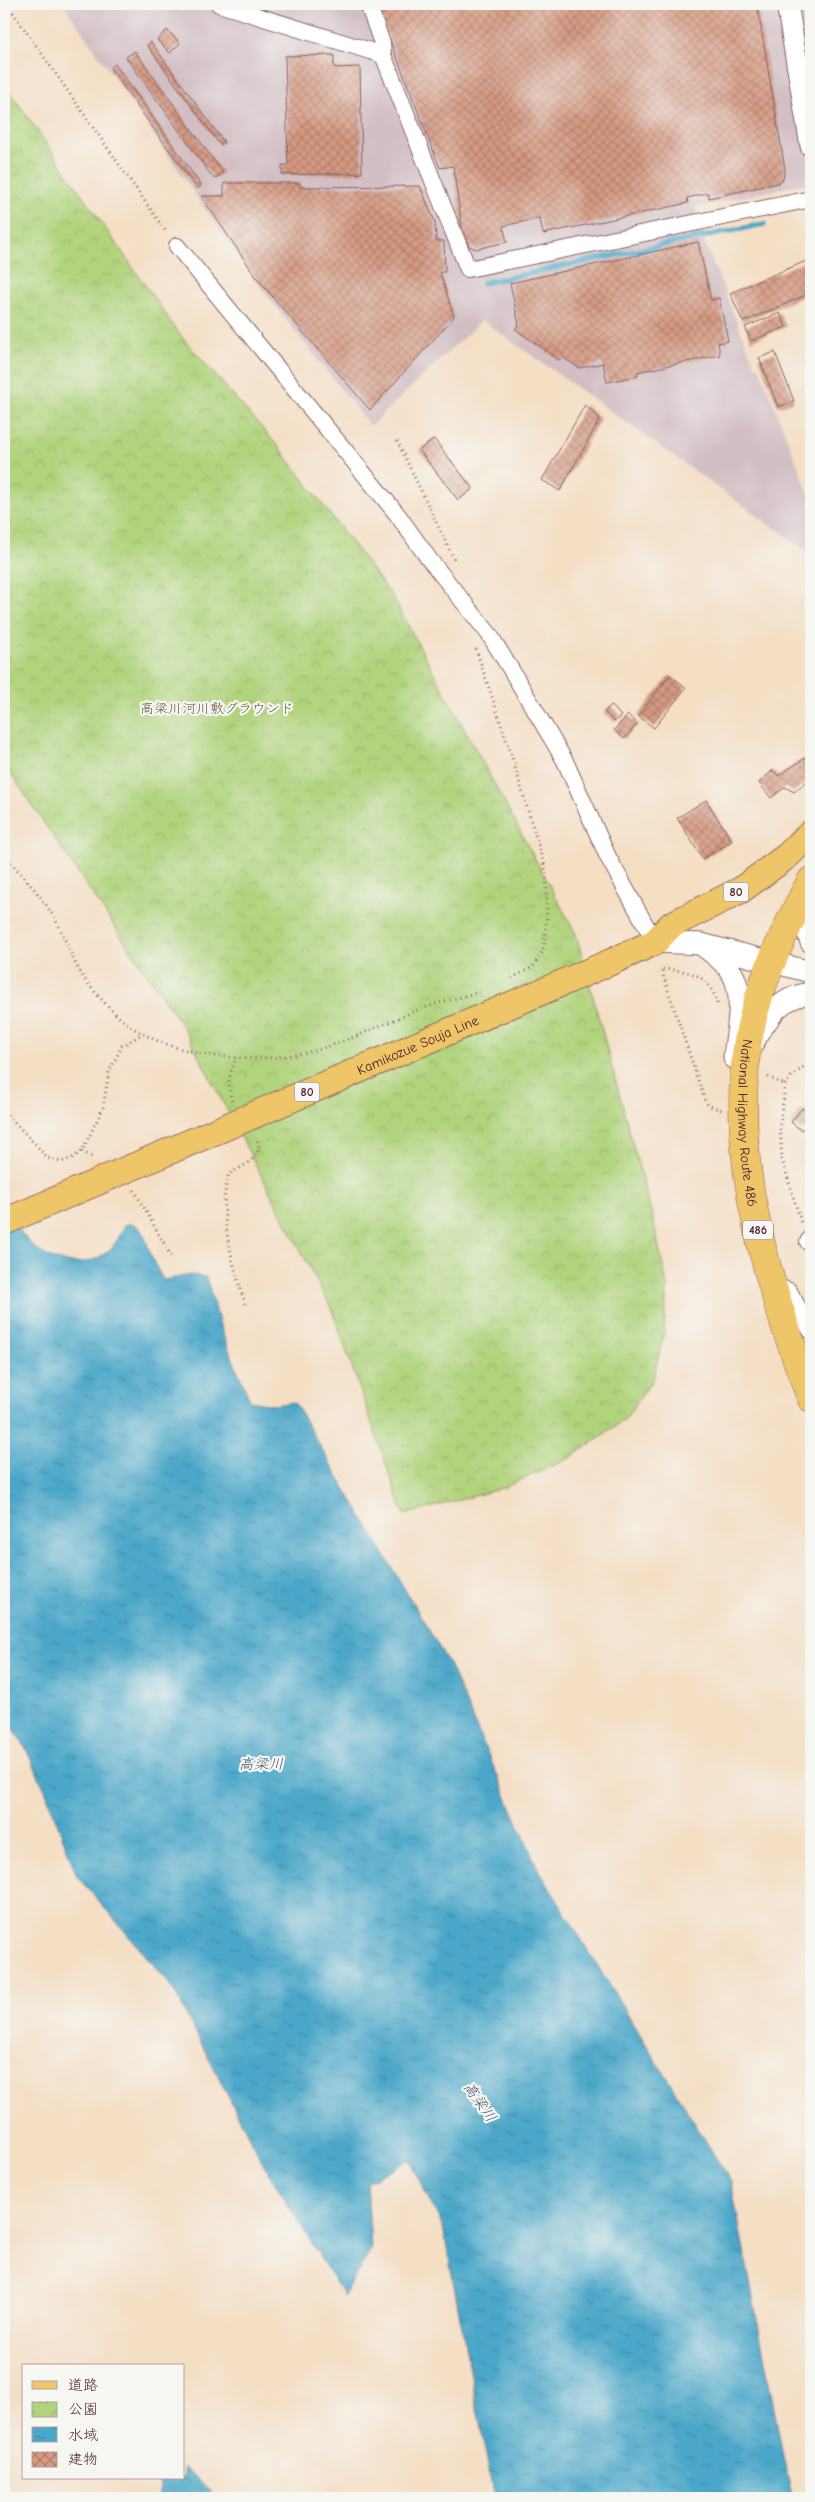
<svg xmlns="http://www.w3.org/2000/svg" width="815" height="2502" font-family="'Comic Neue','Klee One',sans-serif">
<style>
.industrial{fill:#d2bec3}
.park{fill:url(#park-crowns);stroke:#7d7953}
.water{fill:url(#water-ripples);stroke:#4a637a}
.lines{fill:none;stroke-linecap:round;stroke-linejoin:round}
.stream{stroke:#4ba7c9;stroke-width:5.5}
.building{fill:url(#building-cross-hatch)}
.minor-casing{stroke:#866261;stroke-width:18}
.tertiary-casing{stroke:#866261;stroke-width:23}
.primary-casing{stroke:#866261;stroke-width:28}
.trunk-casing{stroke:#866261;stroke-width:29}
.path{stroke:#866261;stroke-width:3;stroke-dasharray:1 4;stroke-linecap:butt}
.minor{stroke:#fff;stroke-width:16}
.tertiary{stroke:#fff;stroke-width:21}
.primary{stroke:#eec569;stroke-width:26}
.trunk{stroke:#eec569;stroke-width:28}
.primary-bridge-casing{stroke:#866261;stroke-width:28;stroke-linecap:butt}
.primary-bridge{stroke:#eec569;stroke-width:26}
.labels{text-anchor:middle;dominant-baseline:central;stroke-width:4.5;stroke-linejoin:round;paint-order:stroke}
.shield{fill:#f6f6f2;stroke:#7e6067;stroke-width:1}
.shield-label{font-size:12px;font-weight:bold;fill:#4a1f2b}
.park-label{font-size:14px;fill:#695543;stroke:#f6f6f2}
.street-label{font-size:14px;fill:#4a1f2b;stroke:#f6f6f2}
.water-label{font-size:15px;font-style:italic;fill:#4a556a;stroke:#f6f6f2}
</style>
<defs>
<pattern id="park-crowns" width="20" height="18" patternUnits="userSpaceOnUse" patternTransform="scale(1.25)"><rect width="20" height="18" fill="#b0d37b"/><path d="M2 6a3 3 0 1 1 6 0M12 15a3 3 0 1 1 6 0" fill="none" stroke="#99b56a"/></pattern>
<pattern id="water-ripples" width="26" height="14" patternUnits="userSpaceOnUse" patternTransform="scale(1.25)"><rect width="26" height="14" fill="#4ba7c9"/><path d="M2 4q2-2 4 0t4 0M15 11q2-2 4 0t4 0" fill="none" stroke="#4087a3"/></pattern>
<pattern id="building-cross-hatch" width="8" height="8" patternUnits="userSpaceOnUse" patternTransform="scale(1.25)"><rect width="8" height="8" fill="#d69a82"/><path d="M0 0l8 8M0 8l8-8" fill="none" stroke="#b07d6b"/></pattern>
</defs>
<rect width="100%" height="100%" fill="#f6f6f2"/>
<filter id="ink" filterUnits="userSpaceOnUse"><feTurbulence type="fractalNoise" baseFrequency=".02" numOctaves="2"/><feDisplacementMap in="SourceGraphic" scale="10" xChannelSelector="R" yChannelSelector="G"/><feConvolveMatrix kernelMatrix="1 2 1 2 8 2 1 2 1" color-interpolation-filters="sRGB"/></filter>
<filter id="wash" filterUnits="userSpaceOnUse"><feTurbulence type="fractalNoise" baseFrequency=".0096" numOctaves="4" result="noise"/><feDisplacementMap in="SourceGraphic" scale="20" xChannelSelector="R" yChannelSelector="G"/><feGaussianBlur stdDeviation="1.12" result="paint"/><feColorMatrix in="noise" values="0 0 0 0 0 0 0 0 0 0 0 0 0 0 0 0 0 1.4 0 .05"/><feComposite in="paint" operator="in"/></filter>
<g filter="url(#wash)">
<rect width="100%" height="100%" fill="#f4dec4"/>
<polygon class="industrial" points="63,4 811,4 811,182 695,207 704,240 755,366 759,366 811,500 811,554 482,320 370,426 252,276"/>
<polygon class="park" points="4,83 180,335 282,451 392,596 576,934 653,1219 667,1285 664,1333 653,1379 625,1419 570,1458 503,1488 404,1515 332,1310 185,1030 4,764"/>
<g class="water">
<path d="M4 1207C13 1220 22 1236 34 1247 53 1265 88 1269 108 1251 116 1244 120 1235 125 1225 143 1217 147 1246 152 1258 155 1265 159 1272 163 1280L191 1275 206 1277 223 1335 250 1401 274 1405 294 1402 449 1664 538 1869 731 2182 785 2466 793 2498H494L443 2227 409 2160 367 2182 371 2249 344 2296 263 2164 171 1985 77 1876 45 1790 26 1749 4 1713Z"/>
<polygon points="184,2467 217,2498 159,2498 159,2478 184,2478"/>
</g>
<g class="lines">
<polyline class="stream" points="483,283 764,224"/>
</g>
<g id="blocks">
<g class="building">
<polygon points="376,4 757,4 785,169 783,179 778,183 709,198 708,193 687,198 688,203 543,234 540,218 503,226 507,242 476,249 469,246 462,228 453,166 440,168"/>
<polygon points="167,30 180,43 170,53 157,40"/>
<polygon points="151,42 224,142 220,145 147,45"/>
<polygon points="135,51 223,173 214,179 126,57"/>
<polygon points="334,55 334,68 360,67 362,173 282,175 282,165 288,165 285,56"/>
<polygon points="115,64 201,185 197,189 110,68"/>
<polygon points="224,183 300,183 300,187 420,186 435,222 436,241 444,241 445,272 440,272 454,317 370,410 259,281 201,196 224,196"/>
<polygon points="698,242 711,300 719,298 728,341 718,343 720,355 637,372 638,376 607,382 603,363 579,368 562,357 559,360 515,329 519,325 510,283"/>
<polygon points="811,259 811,293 743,322 730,293"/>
<polygon points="780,313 786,327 751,341 745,327"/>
<polygon points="775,352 794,401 778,407 759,358"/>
<polygon points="585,405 600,419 560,491 542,480"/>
<polygon points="434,439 473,489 458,500 419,450"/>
<polygon points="670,675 686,688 654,728 638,716"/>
<polygon points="611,705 621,716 614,722 604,712"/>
<polygon points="628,715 638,724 624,739 614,730"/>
<polygon points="811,754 811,778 794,792 785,787 771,798 759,783 773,770 778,776"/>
<polygon points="706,800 732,841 703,859 677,818"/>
<polygon points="802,1108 811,1115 811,1137 803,1128 801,1130 791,1122"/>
</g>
</g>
</g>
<g filter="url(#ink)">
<use href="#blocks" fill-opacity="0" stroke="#866261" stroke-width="1"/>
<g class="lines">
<defs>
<g id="minor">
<polyline points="219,4 383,55"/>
<polyline points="368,4 382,43 383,55 468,269 811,199"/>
<polyline points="177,246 397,514 429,559 489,634 510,668 565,761 608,857 655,942"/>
<polyline points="808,1242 811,1237"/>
<polyline points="773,1285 789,1291 811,1331"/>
</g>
<g id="tertiary">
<polyline points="787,4 811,146"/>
<path d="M811 900C805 913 805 929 811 942"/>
<polyline points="655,942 701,944 811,972"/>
<path d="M701 944C712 953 725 961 732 973 746 996 736 1033 734 1058"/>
<path d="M751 1046C768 1019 777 997 811 993"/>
</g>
<polyline id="primary" points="611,962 655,942 671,925 741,890 787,856 811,833"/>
<g id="trunk">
<path id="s1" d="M811 881C782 935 753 994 746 1055 732 1173 770 1290 811 1398"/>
</g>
</defs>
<use href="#minor" class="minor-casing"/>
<use href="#tertiary" class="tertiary-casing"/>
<use href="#primary" class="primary-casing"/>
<use href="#trunk" class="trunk-casing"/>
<g class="path">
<polyline points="7,4 167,233"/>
<polyline points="397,441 454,559"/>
<polyline points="476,649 512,757 546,871 547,917 543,951 533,967 512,978"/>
<path d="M4 855C21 874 41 895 54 917 66 938 72 962 86 981 100 999 119 1020 138 1031 184 1058 253 1064 304 1053 342 1045 382 1024 418 1010 439 1002 461 998 483 990"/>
<path d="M717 1004C710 973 689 971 661 969L705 1101 709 1106 722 1110"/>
<polyline points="768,1077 785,1085"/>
<path d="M232 1101C227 1085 229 1074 236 1059"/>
<polyline points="4,1111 48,1158 62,1162 74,1157 82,1151 103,1108 109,1072 122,1046 142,1034"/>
<polyline points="82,1151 94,1159"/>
<polyline points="134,1190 171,1256"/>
<polyline points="801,1222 782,1159 780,1125 785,1085 791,1077 811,1061"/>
<path d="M245 1304C234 1268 216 1209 229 1174 242 1166 267 1157 256 1137"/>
</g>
<use href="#minor" class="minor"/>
<use href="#tertiary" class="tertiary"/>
<use href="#primary" class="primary"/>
<use href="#trunk" class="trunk"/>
<defs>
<g id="primary-bridge">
<path id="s2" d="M4 1222 611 962"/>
</g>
</defs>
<use href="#primary-bridge" class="primary-bridge-casing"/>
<use href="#primary-bridge" class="primary-bridge"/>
</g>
</g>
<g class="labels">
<g class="shield">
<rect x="723.5" y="882.5" width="25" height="19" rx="4"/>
<rect x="294.5" y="1082.5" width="25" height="19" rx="4"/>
<rect x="743" y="1220.5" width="30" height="19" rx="4"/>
</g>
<g class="shield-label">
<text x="736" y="892">80</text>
<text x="307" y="1092">80</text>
<text x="758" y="1230">486</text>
</g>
<g class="park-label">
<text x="217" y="708">高梁川河川敷グラウンド</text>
</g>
<g class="street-label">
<text stroke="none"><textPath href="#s2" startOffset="450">Kamikozue Souja Line</textPath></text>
<text stroke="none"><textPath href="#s1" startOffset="255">National Highway Route 486</textPath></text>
</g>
<g class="water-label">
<text x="261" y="1764">高梁川</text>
<text transform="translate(480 2102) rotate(55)">高梁川</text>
</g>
</g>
<rect width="815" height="2502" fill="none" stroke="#f6f6f2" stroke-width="20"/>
<rect x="22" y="2364" width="162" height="115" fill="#f6f6f2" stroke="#b1a0a2"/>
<rect x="32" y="2381" width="25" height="8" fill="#eec569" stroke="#b1a0a2"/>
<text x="68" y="2390" font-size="15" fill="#4a1f2b">道路</text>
<rect x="32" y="2402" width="25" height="15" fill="url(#park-crowns)" stroke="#b1a0a2"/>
<text x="68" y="2414" font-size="15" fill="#4a1f2b">公園</text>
<rect x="32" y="2427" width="25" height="15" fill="url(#water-ripples)" stroke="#b1a0a2"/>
<text x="68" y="2440" font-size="15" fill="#4a1f2b">水域</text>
<rect x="32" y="2452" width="25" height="15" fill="url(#building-cross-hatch)" stroke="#b1a0a2"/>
<text x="68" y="2464" font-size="15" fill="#4a1f2b">建物</text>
</svg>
